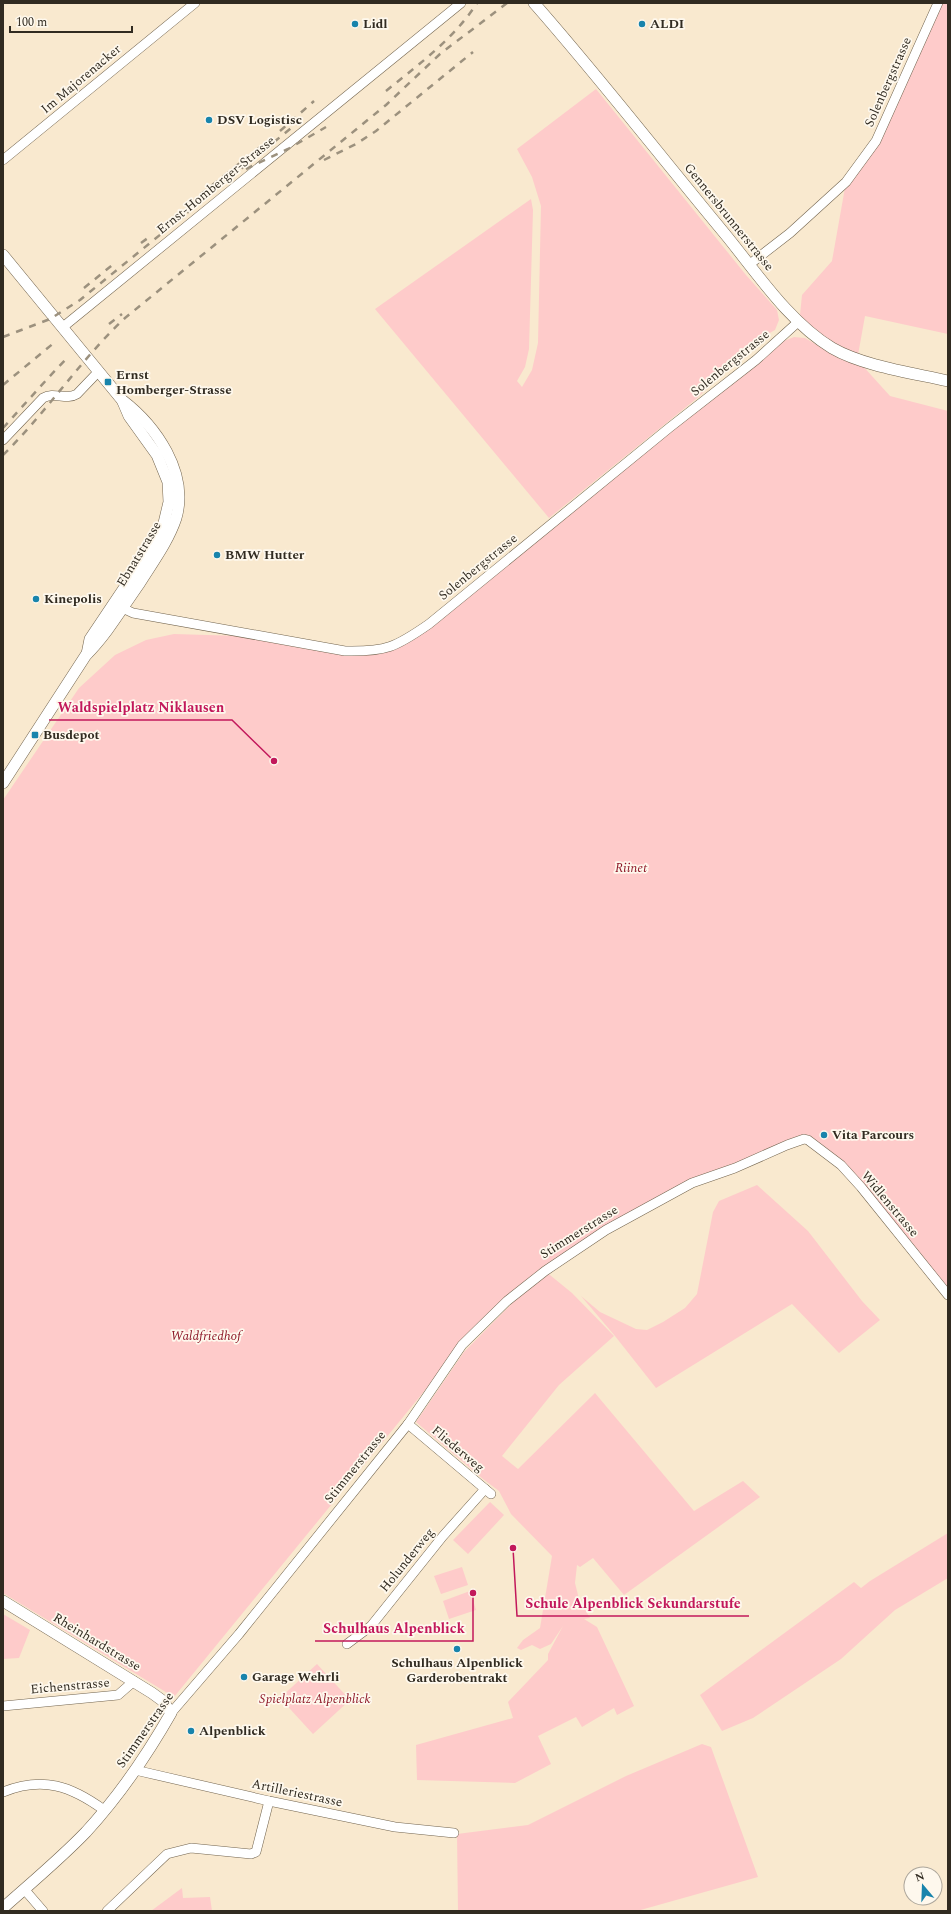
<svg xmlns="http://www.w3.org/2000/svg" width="951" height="1914" font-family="Spectral,serif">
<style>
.green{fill:#fecbca}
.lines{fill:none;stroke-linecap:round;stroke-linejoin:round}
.minor-casing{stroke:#72644e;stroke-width:10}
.tertiary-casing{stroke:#72644e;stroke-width:12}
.minor{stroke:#fff;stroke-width:9}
.tertiary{stroke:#fff;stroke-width:11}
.rail{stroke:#9c917e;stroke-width:2.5;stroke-dasharray:7 7;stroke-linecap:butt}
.poi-dot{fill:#1884ac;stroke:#fef8ed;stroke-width:1.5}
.labels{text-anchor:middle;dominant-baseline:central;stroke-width:3.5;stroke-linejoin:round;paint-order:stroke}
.poi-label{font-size:13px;font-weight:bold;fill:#312b21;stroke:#fef8ed;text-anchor:start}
.street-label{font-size:13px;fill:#312b21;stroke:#fef8ed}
.park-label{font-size:13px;font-style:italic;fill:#8e1828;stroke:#fef8ed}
.leader{fill:none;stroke:#c2185b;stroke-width:1.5}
.callout-dot{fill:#c2185b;stroke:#fef8ed;stroke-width:1.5}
.callout-label{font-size:14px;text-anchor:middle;font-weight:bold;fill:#c2185b;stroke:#fef8ed;stroke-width:3.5;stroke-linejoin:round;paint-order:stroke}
</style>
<rect width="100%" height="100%" fill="#f9e9cf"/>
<g class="green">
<path d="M938 3H948V334L865 316 858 355C836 346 816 333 800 315L802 295 832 261 846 182 876 141Z"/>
<polygon points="596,89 746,275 777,310 779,320 775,330 759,339 696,399 549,518 375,309 531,199 533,210 529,349 525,367 517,381 522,387 532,370 538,343 541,206 532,177 517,149"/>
<polygon points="794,337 805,338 839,358 862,365 890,396 948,411 948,1295 861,1187 808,1140 692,1183 545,1271 572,1293 614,1336 559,1385 502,1456 518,1469 595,1393 694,1511 743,1481 760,1497 624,1595 593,1558 580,1567 577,1565 575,1583 579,1599 590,1618 584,1619 597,1627 634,1706 617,1715 614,1708 582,1727 576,1717 538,1736 551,1764 515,1783 417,1780 416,1745 513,1718 508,1702 548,1660 548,1654 563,1626 551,1644 540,1649 532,1645 521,1650 517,1648 523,1640 540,1628 552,1556 511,1514 499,1491 483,1479 416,1422 464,1352 541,1274 462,1345 174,1697 3,1593 3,800 79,688 115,655 146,640 174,634 275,637 345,651 400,644 781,338 784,341"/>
<polygon points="757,1185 808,1231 862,1301 880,1320 839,1353 792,1304 656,1388 615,1336 581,1296 600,1312 636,1329 647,1330 663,1322 685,1308 697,1294 713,1212 719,1201"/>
<polygon points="490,1502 504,1515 468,1554 453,1540"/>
<polygon points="948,1533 948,1578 895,1610 841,1659 753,1718 722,1731 700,1695 854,1582 861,1588 870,1581"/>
<polygon points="462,1567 468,1585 441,1594 434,1576"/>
<polygon points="470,1591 476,1610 449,1619 443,1601"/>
<polygon points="3,1614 30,1630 19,1658 3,1659"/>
<polygon points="317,1664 350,1700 313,1734 280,1698"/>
<polygon points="702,1744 711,1747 758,1877 637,1911 458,1911 457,1834 528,1825 626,1776"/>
<polygon points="182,1888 183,1898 210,1897 212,1911 151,1911"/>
</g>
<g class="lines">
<defs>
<g id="minor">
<polyline points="3,160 195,3"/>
<polyline points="750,264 790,233 846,182 876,141 938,3"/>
<polyline points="63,327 461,3"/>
<path d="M3 440 43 398C54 391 66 401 77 394L99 371"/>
<path d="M118 606 133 613 345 651C386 652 396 647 429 624L669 428 756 360 798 322"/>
<polyline points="408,1424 491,1494"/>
<polyline points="347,1644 371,1626 443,1536 485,1489"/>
<polyline points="3,1706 118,1695 134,1681"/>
<polyline points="171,1713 239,1634 408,1424 462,1345 507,1301 545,1271 606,1230 692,1183 735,1168 787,1145 804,1139 808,1140 841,1165 861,1187 948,1295"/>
<polyline points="135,1770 269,1801 395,1827 454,1833"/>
<path d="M3 1792C43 1776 71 1786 104 1810"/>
<polyline points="24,1889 43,1911"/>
<polyline points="107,1911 167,1854 191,1848 251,1854 256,1852 269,1801"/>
</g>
<g id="tertiary">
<path d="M534 3C600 78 661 157 725 234 757 273 789 322 832 348 863 366 913 373 948 381"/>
<path d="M3 255 122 400C156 426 189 473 176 518 168 542 152 563 139 584 122 608 107 634 86 655L3 783"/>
<polyline points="87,654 90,639 155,542 164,523 169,502 168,482 157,455 129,416 123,402"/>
<path d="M3 1601 152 1693 163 1701 171 1713C147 1755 119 1796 86 1832 60 1859 31 1883 3 1908"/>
</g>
</defs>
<use href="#minor" class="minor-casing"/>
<use href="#tertiary" class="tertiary-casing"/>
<use href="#minor" class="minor"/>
<use href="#tertiary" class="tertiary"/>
<g class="rail">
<path d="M386 91C419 64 454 39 477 3"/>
<polyline points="280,131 314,101"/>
<polyline points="324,160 356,144 376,131 473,52"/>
<polyline points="246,169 288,149 326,127"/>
<polyline points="201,194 260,147"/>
<polyline points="141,243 152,235"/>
<polyline points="84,288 116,262"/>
<polyline points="109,324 122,314"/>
<polyline points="3,337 50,319 80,300 301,120"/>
<polyline points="3,385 55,342"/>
<polyline points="3,428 49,377 67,358"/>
<path d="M3 455C47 412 80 360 125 318L386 105 440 54 507 3"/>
</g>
</g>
<g class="poi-dot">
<circle cx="355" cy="24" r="4"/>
<circle cx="642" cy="24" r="4"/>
<circle cx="209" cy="120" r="4"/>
<rect x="104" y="378" width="8" height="8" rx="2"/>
<circle cx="217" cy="555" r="4"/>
<circle cx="36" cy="599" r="4"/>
<rect x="31" y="731" width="8" height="8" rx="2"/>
<circle cx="824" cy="1135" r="4"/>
<circle cx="457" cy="1649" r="4"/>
<circle cx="244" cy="1677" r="4"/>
<circle cx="191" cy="1731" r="4"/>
</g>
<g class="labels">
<g class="poi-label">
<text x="363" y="24">Lidl</text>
<text x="650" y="24">ALDI</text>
<text x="217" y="120">DSV Logistisc</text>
<text x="116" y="375">Ernst<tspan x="116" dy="15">Homberger-Strasse</tspan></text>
<text x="225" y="555">BMW Hutter</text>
<text x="44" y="599">Kinepolis</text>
<text x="43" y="735">Busdepot</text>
<text x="832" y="1135">Vita Parcours</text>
<text x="457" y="1663" text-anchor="middle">Schulhaus Alpenblick<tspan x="457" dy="15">Garderobentrakt</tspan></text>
<text x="252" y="1677">Garage Wehrli</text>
<text x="199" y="1731">Alpenblick</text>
</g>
<g class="street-label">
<text transform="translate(81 79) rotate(-40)">Im Majorenacker</text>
<text transform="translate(888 82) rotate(-66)">Solenbergstrasse</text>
<text transform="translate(216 185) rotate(-39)">Ernst-Homberger-Strasse</text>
<text transform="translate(729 217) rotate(51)">Gennersbrunnerstrasse</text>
<text transform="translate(730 363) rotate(-39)">Solenbergstrasse</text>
<text transform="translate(139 554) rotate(-59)">Ebnatstrasse</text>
<text transform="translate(478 567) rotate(-39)">Solenbergstrasse</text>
<text transform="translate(890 1204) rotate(50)">Widlenstrasse</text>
<text transform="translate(579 1232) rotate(-32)">Stimmerstrasse</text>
<text transform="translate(458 1449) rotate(40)">Fliederweg</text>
<text transform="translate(355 1467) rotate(-51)">Stimmerstrasse</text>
<text transform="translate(407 1560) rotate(-51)">Holunderweg</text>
<text transform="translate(97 1642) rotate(31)">Rheinhardstrasse</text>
<text transform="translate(70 1686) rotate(-5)">Eichenstrasse</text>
<text transform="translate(145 1730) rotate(-55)">Stimmerstrasse</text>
<text transform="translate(297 1793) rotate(12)">Artilleriestrasse</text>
</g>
<g class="park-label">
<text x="631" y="868">Riinet</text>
<text x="206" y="1336">Waldfriedhof</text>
<text x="315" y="1699">Spielplatz Alpenblick</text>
</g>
</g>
<path class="leader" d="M274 761L232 720H49M513 1548L517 1616H749M473 1593L473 1641H315"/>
<g class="callout-dot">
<circle cx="274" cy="761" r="4"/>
<circle cx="513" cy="1548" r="4"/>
<circle cx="473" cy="1593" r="4"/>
</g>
<g class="callout-label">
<text x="141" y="712">Waldspielplatz Niklausen</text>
<text x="633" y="1608">Schule Alpenblick Sekundarstufe</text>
<text x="394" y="1633">Schulhaus Alpenblick</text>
</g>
<rect width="951" height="1914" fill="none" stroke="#312b21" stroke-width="8"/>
<g transform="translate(923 1886) rotate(341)"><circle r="19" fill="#fef8ed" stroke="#aca69b"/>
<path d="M0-3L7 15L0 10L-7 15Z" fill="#1884ac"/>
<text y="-6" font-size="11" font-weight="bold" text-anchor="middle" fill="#312b21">N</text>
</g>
<path d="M10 26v6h122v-6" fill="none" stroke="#312b21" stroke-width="2"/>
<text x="16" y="26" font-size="12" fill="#312b21" stroke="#fef8ed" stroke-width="3" paint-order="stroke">100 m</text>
</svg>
